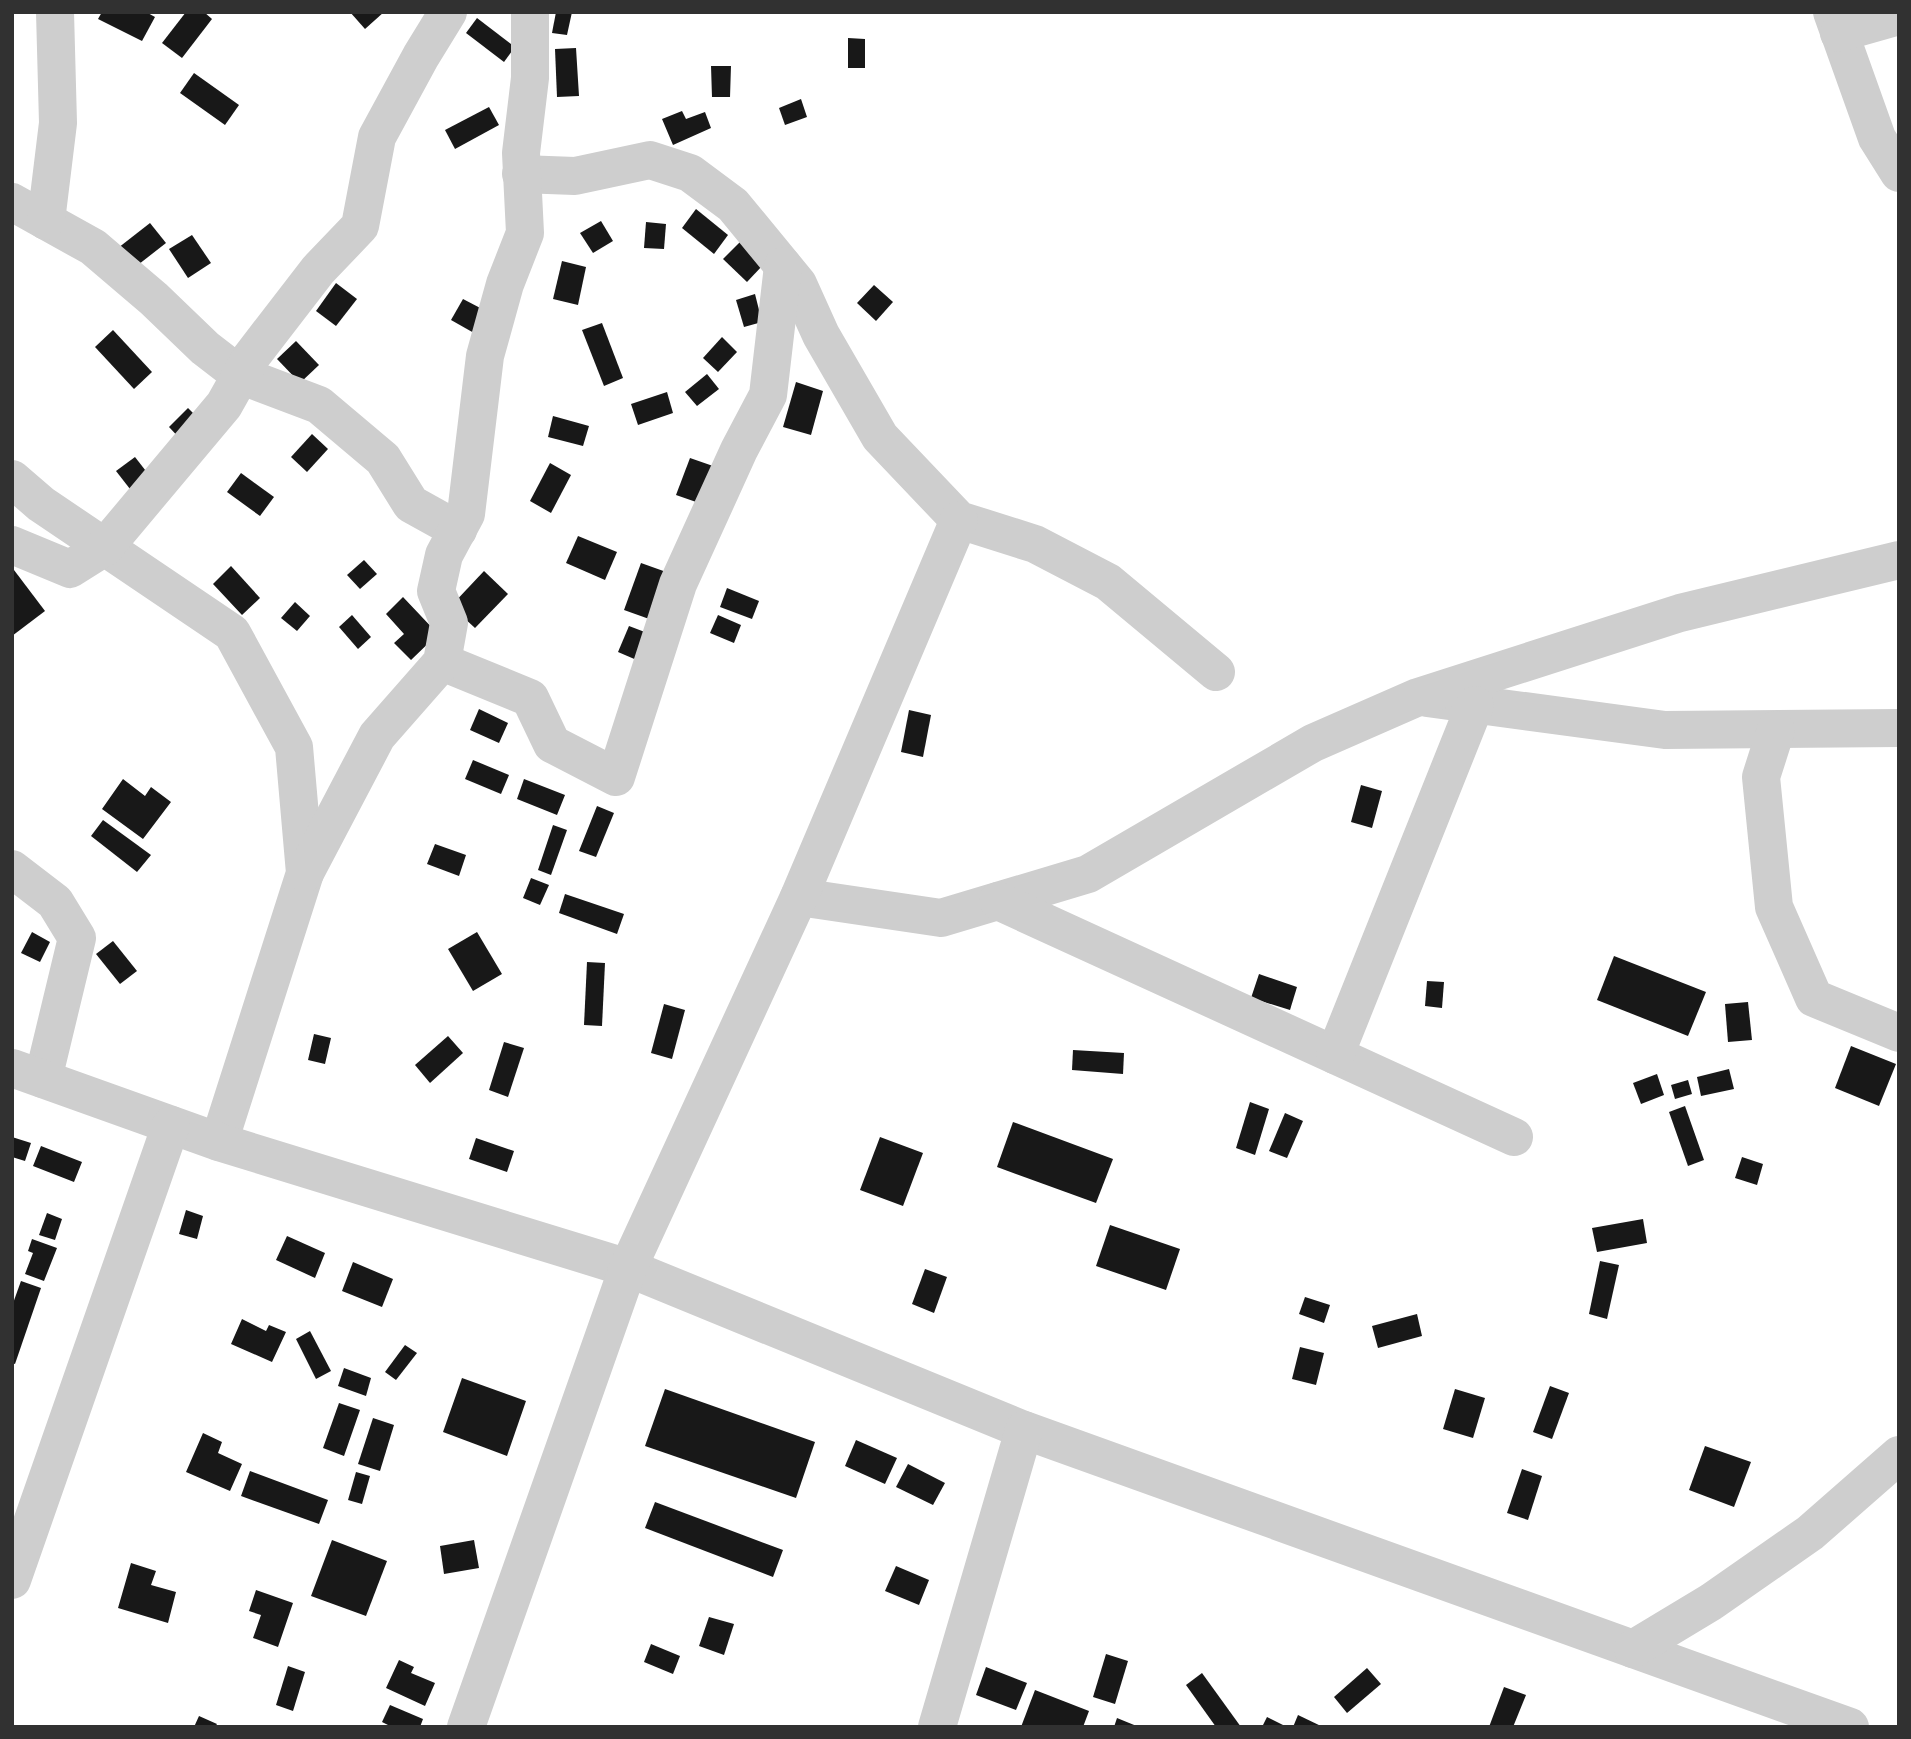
<svg xmlns="http://www.w3.org/2000/svg" width="1911" height="1739" font-family="Quicksand,sans-serif">
<style>
.building{fill:#181818}
.lines{fill:none;stroke-linecap:round;stroke-linejoin:round}
.street{stroke:#cecece;stroke-width:38}
</style>
<rect width="100%" height="100%" fill="#fff"/>
<g class="building">
<polygon points="102,12 146,12 155,17 142,41 98,19"/>
<polygon points="186,12 204,12 212,19 182,58 162,43"/>
<polygon points="350,12 384,12 365,29"/>
<polygon points="556,12 572,12 567,35 552,33"/>
<polygon points="477,18 515,47 504,62 466,33"/>
<polygon points="848,38 865,39 865,68 848,68"/>
<polygon points="576,48 579,96 557,97 555,49"/>
<polygon points="711,66 731,66 730,97 712,97"/>
<polygon points="194,73 239,105 225,125 180,93"/>
<polygon points="801,99 807,117 785,125 779,108"/>
<polygon points="489,107 499,125 455,149 445,130"/>
<polygon points="682,111 686,119 705,112 711,128 673,145 662,119"/>
<polygon points="696,209 728,235 714,254 682,228"/>
<polygon points="601,221 613,241 593,253 580,233"/>
<polygon points="646,222 666,224 664,249 644,248"/>
<polygon points="150,223 166,243 134,268 118,248"/>
<polygon points="192,235 211,263 188,278 169,249"/>
<polygon points="740,242 763,265 747,282 723,259"/>
<polygon points="562,261 586,267 578,305 553,299"/>
<polygon points="336,283 357,299 336,326 316,311"/>
<polygon points="874,285 893,302 876,321 857,303"/>
<polygon points="755,294 762,322 744,327 736,300"/>
<polygon points="463,299 486,311 474,333 451,320"/>
<polygon points="602,323 623,378 604,386 582,330"/>
<polygon points="113,330 152,372 134,389 95,347"/>
<polygon points="722,337 737,352 718,372 703,358"/>
<polygon points="296,341 319,365 300,383 277,359"/>
<polygon points="707,374 719,389 697,406 685,392"/>
<polygon points="796,382 823,391 811,435 783,427"/>
<polygon points="667,392 673,413 638,425 631,404"/>
<polygon points="188,408 203,423 183,442 169,427"/>
<polygon points="553,416 589,426 583,446 548,437"/>
<polygon points="312,434 328,449 307,472 291,457"/>
<polygon points="135,457 149,475 130,489 116,471"/>
<polygon points="690,458 713,466 699,503 676,495"/>
<polygon points="550,463 571,475 551,513 530,501"/>
<polygon points="241,473 274,497 260,516 227,492"/>
<polygon points="578,536 617,552 605,580 566,563"/>
<polygon points="364,560 377,574 360,589 347,575"/>
<polygon points="641,563 669,573 652,620 624,610"/>
<polygon points="231,566 260,598 242,615 213,584"/>
<polygon points="14,570 45,611 12,636 12,571"/>
<polygon points="484,571 508,594 475,628 451,606"/>
<polygon points="727,588 759,601 752,619 720,607"/>
<polygon points="403,597 438,634 411,660 394,643 404,634 386,614"/>
<polygon points="295,602 310,616 297,631 281,618"/>
<polygon points="352,615 371,637 358,649 339,627"/>
<polygon points="718,615 741,625 734,643 710,633"/>
<polygon points="629,626 650,634 639,661 618,652"/>
<polygon points="479,709 508,723 499,743 470,730"/>
<polygon points="909,710 931,715 923,757 901,752"/>
<polygon points="473,760 509,775 501,794 465,779"/>
<polygon points="123,779 145,796 151,787 171,802 143,839 102,809"/>
<polygon points="524,779 565,795 557,815 517,799"/>
<polygon points="1361,785 1382,791 1372,828 1351,822"/>
<polygon points="597,806 614,813 596,857 579,851"/>
<polygon points="103,820 151,855 137,872 91,836"/>
<polygon points="553,825 567,830 551,875 538,870"/>
<polygon points="435,844 466,855 459,876 427,864"/>
<polygon points="531,878 549,885 540,905 523,898"/>
<polygon points="565,894 624,914 617,934 559,913"/>
<polygon points="32,932 50,942 40,962 21,953"/>
<polygon points="477,932 502,974 473,991 448,949"/>
<polygon points="113,941 137,971 120,984 96,954"/>
<polygon points="1614,956 1706,992 1688,1036 1597,1000"/>
<polygon points="587,962 605,963 602,1026 584,1025"/>
<polygon points="1259,974 1297,987 1290,1010 1251,998"/>
<polygon points="1427,981 1444,982 1442,1008 1425,1006"/>
<polygon points="1748,1002 1752,1040 1728,1042 1725,1004"/>
<polygon points="664,1004 685,1010 672,1059 651,1053"/>
<polygon points="314,1034 331,1038 325,1064 308,1060"/>
<polygon points="448,1036 463,1053 430,1083 415,1065"/>
<polygon points="504,1042 524,1048 508,1097 489,1090"/>
<polygon points="1851,1046 1896,1064 1879,1106 1835,1088"/>
<polygon points="1073,1050 1124,1053 1123,1074 1072,1070"/>
<polygon points="1729,1069 1734,1089 1701,1096 1697,1077"/>
<polygon points="1657,1074 1664,1095 1641,1104 1633,1083"/>
<polygon points="1688,1080 1692,1094 1675,1099 1671,1085"/>
<polygon points="1250,1102 1269,1109 1255,1155 1236,1148"/>
<polygon points="1685,1106 1704,1160 1688,1166 1669,1112"/>
<polygon points="1285,1113 1303,1121 1287,1158 1269,1151"/>
<polygon points="1013,1122 1113,1159 1096,1203 997,1167"/>
<polygon points="12,1137 31,1143 25,1161 12,1157"/>
<polygon points="880,1137 923,1153 903,1206 860,1190"/>
<polygon points="476,1138 514,1151 507,1172 469,1159"/>
<polygon points="41,1146 82,1162 74,1182 33,1166"/>
<polygon points="1742,1157 1763,1164 1757,1185 1735,1178"/>
<polygon points="186,1210 203,1216 197,1239 179,1234"/>
<polygon points="47,1213 62,1219 55,1240 39,1235"/>
<polygon points="1643,1219 1647,1243 1597,1252 1592,1228"/>
<polygon points="1110,1225 1180,1249 1166,1290 1096,1266"/>
<polygon points="287,1236 325,1253 315,1278 276,1260"/>
<polygon points="32,1239 57,1248 44,1281 25,1274 33,1253 28,1251"/>
<polygon points="1600,1261 1619,1265 1607,1319 1589,1314"/>
<polygon points="353,1262 393,1279 382,1307 342,1291"/>
<polygon points="925,1269 947,1277 934,1313 912,1304"/>
<polygon points="21,1281 41,1288 15,1364 12,1363 12,1306"/>
<polygon points="1305,1297 1330,1305 1324,1323 1299,1314"/>
<polygon points="1417,1314 1422,1336 1378,1348 1372,1326"/>
<polygon points="242,1319 266,1331 269,1325 286,1332 272,1362 231,1344"/>
<polygon points="310,1331 331,1371 316,1379 296,1339"/>
<polygon points="405,1345 417,1353 396,1380 385,1372"/>
<polygon points="1300,1347 1324,1353 1316,1385 1292,1379"/>
<polygon points="344,1368 371,1378 366,1396 338,1386"/>
<polygon points="462,1378 526,1401 507,1456 443,1432"/>
<polygon points="1550,1386 1569,1393 1552,1439 1533,1432"/>
<polygon points="665,1389 815,1442 796,1498 645,1446"/>
<polygon points="1455,1389 1485,1398 1473,1438 1443,1429"/>
<polygon points="339,1403 360,1410 344,1456 323,1448"/>
<polygon points="373,1418 394,1425 380,1471 358,1464"/>
<polygon points="203,1433 222,1442 218,1453 242,1464 230,1491 186,1472"/>
<polygon points="856,1440 897,1458 885,1484 845,1466"/>
<polygon points="1705,1446 1751,1462 1734,1507 1689,1490"/>
<polygon points="908,1464 945,1483 933,1505 896,1487"/>
<polygon points="1522,1469 1542,1476 1528,1520 1507,1513"/>
<polygon points="250,1471 328,1500 319,1524 241,1496"/>
<polygon points="356,1472 370,1476 362,1504 348,1500"/>
<polygon points="655,1502 783,1550 773,1577 645,1528"/>
<polygon points="332,1540 387,1561 366,1616 311,1596"/>
<polygon points="474,1540 479,1568 444,1574 440,1546"/>
<polygon points="131,1563 156,1571 151,1585 176,1592 168,1623 118,1608"/>
<polygon points="896,1566 929,1580 919,1605 885,1591"/>
<polygon points="256,1590 293,1603 278,1647 253,1638 261,1615 249,1611"/>
<polygon points="709,1617 734,1624 724,1655 699,1646"/>
<polygon points="651,1644 680,1656 673,1674 644,1662"/>
<polygon points="1106,1654 1128,1661 1115,1704 1093,1697"/>
<polygon points="399,1660 414,1667 411,1673 435,1683 425,1706 386,1688"/>
<polygon points="288,1666 305,1672 293,1711 276,1705"/>
<polygon points="986,1667 1027,1683 1016,1710 976,1695"/>
<polygon points="1367,1668 1381,1684 1347,1713 1334,1697"/>
<polygon points="1202,1673 1241,1727 1216,1727 1186,1685"/>
<polygon points="1504,1687 1526,1695 1513,1727 1489,1727"/>
<polygon points="1035,1690 1089,1711 1083,1727 1021,1727"/>
<polygon points="390,1705 423,1719 420,1727 392,1727 382,1722"/>
<polygon points="1298,1715 1323,1727 1293,1727"/>
<polygon points="199,1716 217,1724 215,1727 194,1727"/>
<polygon points="1267,1717 1287,1727 1262,1727"/>
<polygon points="1117,1718 1139,1727 1114,1727"/>
</g>
<g class="lines">
<g class="street">
<polyline points="1832,12 1877,138 1899,173"/>
<polyline points="1839,33 1899,16"/>
<polyline points="521,174 575,176 650,160 690,173 733,205 798,284 821,335 880,437 959,520 1035,544 1108,582 1216,672"/>
<polyline points="12,202 93,247 154,299 205,348 240,375 319,405 383,459 411,504 458,530"/>
<polyline points="46,221 58,123 55,12"/>
<polyline points="12,479 41,504 232,633 294,747 305,873 219,1142"/>
<polyline points="12,545 70,569 105,547 224,405 251,357 318,270 360,226 377,137 421,56 448,12"/>
<polyline points="442,662 530,698 552,744 616,777 678,584 739,450 768,395 783,266"/>
<polyline points="1427,698 1665,730 1899,728"/>
<polyline points="1776,730 1761,777 1774,907 1814,998 1899,1033"/>
<polyline points="12,869 55,902 77,938 43,1079"/>
<polyline points="305,873 377,736 442,662 449,623 436,591 444,555 466,514 485,356 505,284 525,233 521,153 530,78 530,12"/>
<polyline points="799,897 941,918 1088,874 1313,743 1418,697 1680,613 1899,560"/>
<polyline points="998,901 1514,1137"/>
<polyline points="1335,1055 1475,705"/>
<polyline points="12,1068 219,1142 628,1268 1024,1430 1850,1727"/>
<polyline points="12,1580 171,1125"/>
<polyline points="1633,1649 1711,1602 1810,1533 1899,1455"/>
<polyline points="466,1727 628,1268 799,897 959,520"/>
<polyline points="937,1727 1024,1430"/>
</g>
</g>
<rect width="1911" height="1739" fill="none" stroke="#313131" stroke-width="28"/>
</svg>
